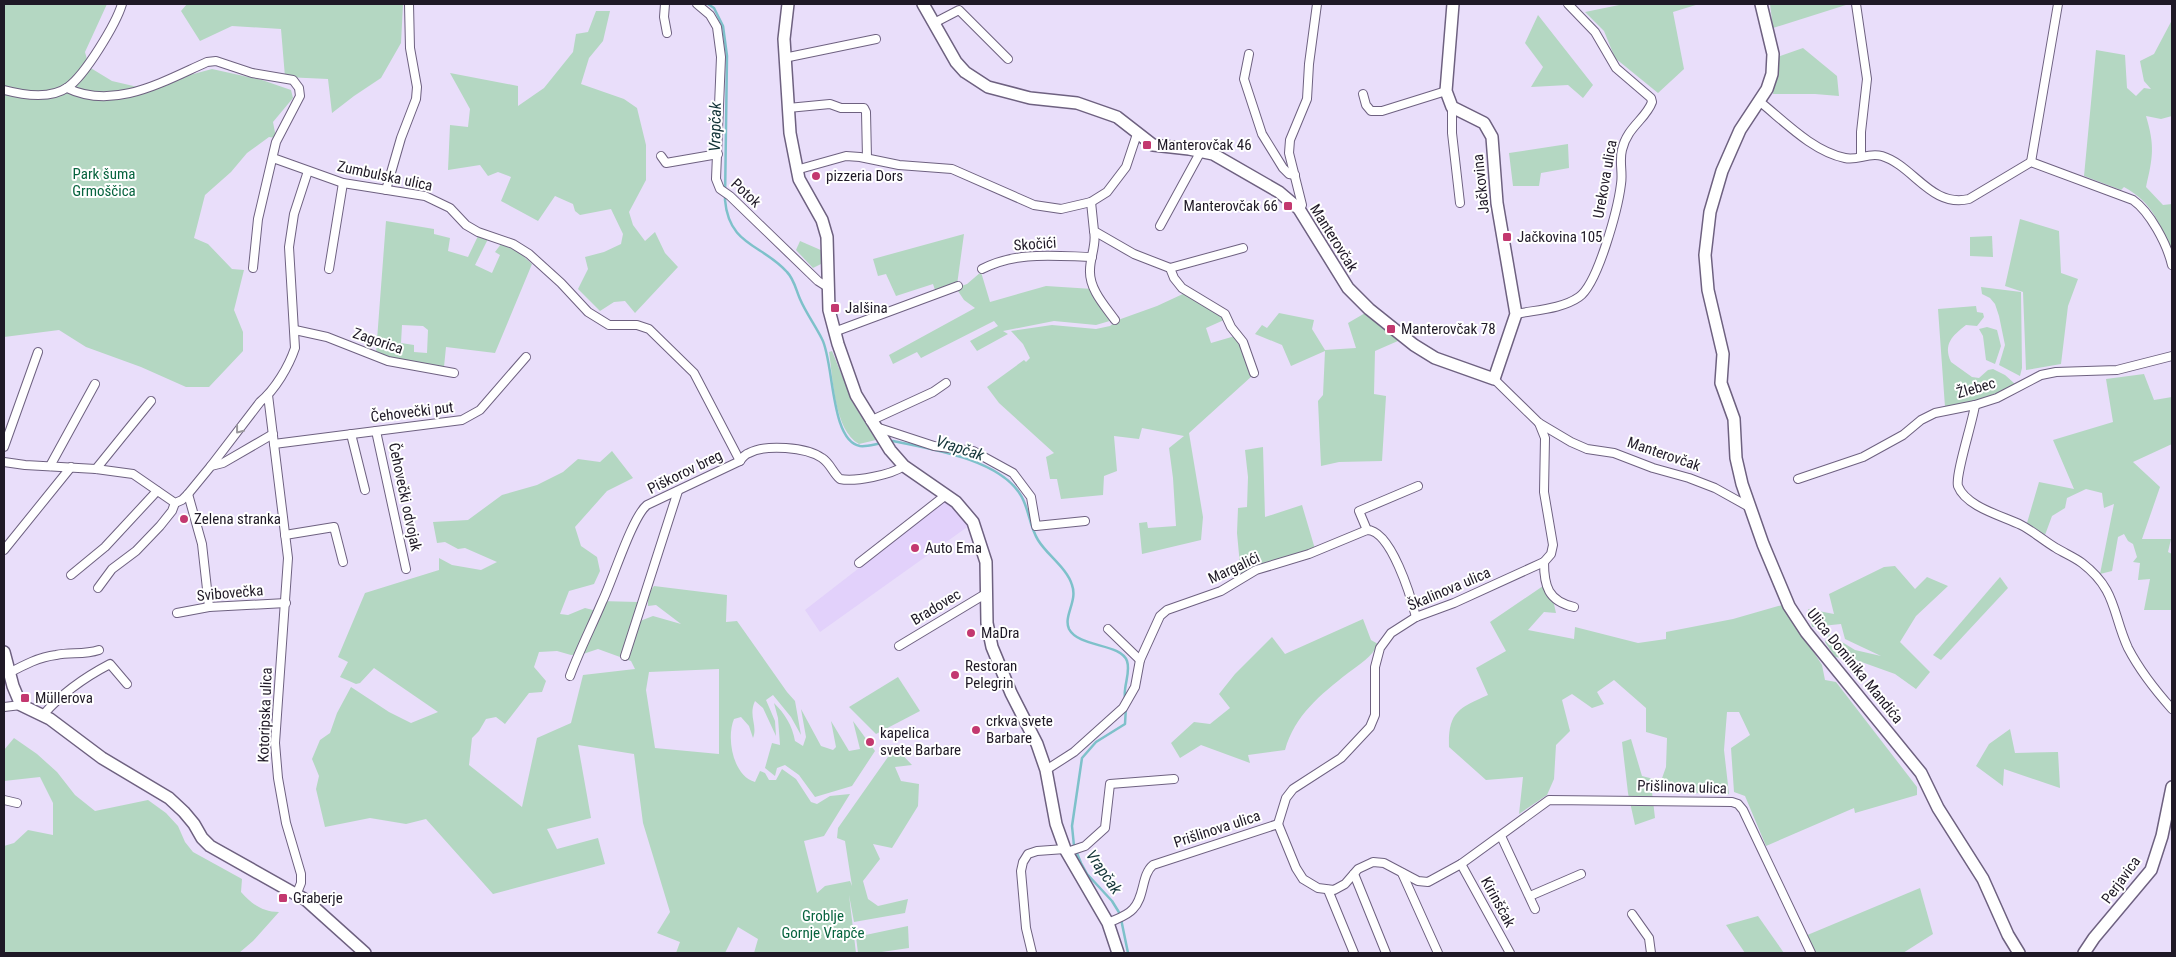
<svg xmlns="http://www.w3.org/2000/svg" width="2176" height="957" font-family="'Roboto Condensed',sans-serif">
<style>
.built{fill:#e2d1fb}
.green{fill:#b4d7c2;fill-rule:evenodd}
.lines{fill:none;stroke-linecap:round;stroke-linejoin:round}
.stream{stroke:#7ec1ca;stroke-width:2.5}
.street-casing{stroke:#6e6180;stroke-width:10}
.secondary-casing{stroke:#6e6180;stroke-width:14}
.street{stroke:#fff;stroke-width:8}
.secondary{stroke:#fff;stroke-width:11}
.oneway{stroke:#9a989d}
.poi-dot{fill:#c3386f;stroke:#fff;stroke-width:2}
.labels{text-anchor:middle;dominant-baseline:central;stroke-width:4;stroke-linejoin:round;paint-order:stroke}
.poi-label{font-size:15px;fill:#1f1926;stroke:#fff;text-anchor:start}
.park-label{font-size:15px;fill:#08643f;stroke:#fff}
.street-label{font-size:15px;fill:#1f1926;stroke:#fff}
.water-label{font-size:16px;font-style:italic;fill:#133438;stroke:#fff}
</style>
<rect width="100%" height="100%" fill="#e9defa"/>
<polygon class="built" points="948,499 970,525 820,632 805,610"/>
<g class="green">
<polygon points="4,4 107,4 85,52 89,67 112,81 142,88 212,69 262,80 291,90 293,98 273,122 276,138 269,137 247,153 231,172 205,195 194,238 208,244 232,269 244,270 234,310 243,332 243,351 209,387 186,387 141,367 86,347 59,330 4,337"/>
<polygon points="187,4 403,4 401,43 381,78 354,96 332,113 328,79 285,77 281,29 232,26 200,41 181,11"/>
<polygon points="1624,4 1699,4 1673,12 1684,69 1658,93 1615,58 1604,31 1585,12"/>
<polygon points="1770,4 1849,4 1773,28"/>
<polygon points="596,11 610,11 603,41 589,58 581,84 624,99 637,108 646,145 646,180 629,212 633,225 645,241 655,232 665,253 678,267 635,313 625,301 614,302 600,311 578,289 588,269 585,257 604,252 621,244 623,234 611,209 580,215 575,211 573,204 555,196 538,221 501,201 511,177 498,172 488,176 480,165 448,170 450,125 468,127 470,109 450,73 518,86 518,106 544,88 573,52 576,34 588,32"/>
<polygon points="1538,15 1593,85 1583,98 1568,85 1531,87 1543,67 1525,43"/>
<path d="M2172 20V116L2161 119 2146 116C2155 146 2153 157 2146 187L2163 205 2172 204V252C2159 223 2153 203 2124 187L2121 190 2084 176 2096 50 2125 55 2127 88 2136 96 2144 88 2151 89 2144 81 2140 61 2154 54Z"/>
<polygon points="1803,48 1837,76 1839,96 1815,94 1773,94 1777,57"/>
<polygon points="1568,144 1569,168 1541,173 1539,186 1513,186 1509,153"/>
<polygon points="2020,219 2059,231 2061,273 2078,279 2068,306 2061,364 2026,370 2023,292 2005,286"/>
<path d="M386 221 434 229V234L450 238 448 251 468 257 478 236 488 239 475 265 492 273 500 255 495 252 501 244 519 252 532 264 495 353 446 347 444 367 399 361 376 353ZM402 325 423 326 428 330 427 353 414 352V345L401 343Z"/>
<polygon points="964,234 957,285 936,293 933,284 896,296 886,274 878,276 873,259"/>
<polygon points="1992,236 1993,257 1970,256 1970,237"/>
<polygon points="800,241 823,251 821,264 813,268 796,250"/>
<polygon points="981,272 990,302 1046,286 1093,289 1113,320 1096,325 1054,321 1003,331 1008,334 977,351 970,341 998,326 994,321 921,358 917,352 893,364 889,355 975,308 964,300 956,288 967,284"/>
<polygon points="1981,287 2021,292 2022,368 2020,376 1999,365 2005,345 1999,316 1995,304 1990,298 1982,294"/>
<polygon points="1185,293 1221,313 1224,320 1206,328 1211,343 1235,336 1241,342 1252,376 1189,433 1203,517 1201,540 1142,554 1139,523 1147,522 1148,528 1176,526 1173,478 1169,448 1184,436 1142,428 1139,439 1114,436 1117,471 1104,476 1103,495 1061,499 1057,479 1050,479 1046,457 1054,453 999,403 987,387 1024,360 1026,362 1030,358 1023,344 1011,331 1052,325 1096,329 1110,326 1118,320 1157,306"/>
<path d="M1976 306 1977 312 1983 313 1984 317 1977 326 1966 325C1952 336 1943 344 1951 362L1972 377 1979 378 1988 370 1993 369 2005 375 2015 384 2013 387 1976 401 1945 407 1938 309Z"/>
<polygon points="1372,309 1407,337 1375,351 1374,394 1386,396 1382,461 1339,462 1321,466 1318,401 1323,395 1325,351 1291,366 1282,345 1255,334 1262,325 1267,328 1279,313 1314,320 1312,329 1325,350 1356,348 1348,323"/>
<polygon points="1987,327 1997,330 2001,346 1995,364 1986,360 1983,336 1979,329"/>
<path d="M832 351 853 403 876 440 859 444C834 430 833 378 829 352Z"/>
<polygon points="2144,374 2154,400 2172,397 2172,444 2133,462 2160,487 2142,539 2171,539 2168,552 2172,554 2172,610 2144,610 2150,579 2138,580 2140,563 2133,562 2137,557 2133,544 2128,541 2124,534 2118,537 2112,571 2100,574 2114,504 2104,508 2102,493 2086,489 2067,498 2065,508 2052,516 2045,535 2027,523 2039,482 2074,489 2053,440 2113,422 2106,379"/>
<polygon points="1263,447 1265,517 1302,505 1315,549 1241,576 1237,533 1238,508 1247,507 1248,477 1245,450"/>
<path d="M612 451 633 478 607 491 575 527 581 546 597 557 600 571 594 584 569 591 560 614 568 615 585 608 597 611 600 601 638 602 640 621 653 616 681 624 656 605 648 606V594L654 586 727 595 726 622 737 621 787 692 795 701 801 735 791 717 773 695 766 700 775 721 776 736 763 708 755 701C748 716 758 725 753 738L749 726 741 717 734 719C726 738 733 776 755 782L760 771 765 773 769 780H776L782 769 796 779 811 802 817 804 830 796 850 794 824 836 804 841 817 893 825 886 850 881 852 886 845 841 837 838 838 828 895 747 912 765 895 767 901 781 919 784 918 806 892 848 873 844 880 859 863 881 868 899 878 906 908 899 905 913 854 922 849 895 856 953H754L758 939 738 927 725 953H676L680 942 657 933 670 912 643 823 634 754 578 745 591 818 547 829 557 849 598 838 605 864 493 894 426 819 406 824 370 818 325 827 316 789 319 776 312 759 320 740 330 733 337 713 351 687 389 712 411 723 438 712 374 668 360 683 356 684 340 677 348 662 338 657 365 593 439 570V558L452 565 481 570 497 562 465 548 458 549 445 542 437 543 433 522 468 520 502 495 537 485 563 472 578 459 600 462ZM598 649 631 661 635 669 583 675 571 723 537 738 522 807 469 765 472 738 479 731 486 719 496 717 505 724 529 693 542 692 546 681 534 667 539 652 557 651 571 655 583 654ZM719 669V754L655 748 646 690 649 672Z"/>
<polygon points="1895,566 1915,589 1927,577 1948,586 1916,616 1900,642 1930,672 1916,689 1895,674 1856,660 1835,657 1825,642 1829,634 1855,650 1881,656 1845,639 1841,624 1812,627 1808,609 1834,614 1829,594 1884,567"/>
<polygon points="2000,577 2008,588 1941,660 1933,655"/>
<path d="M1543 586 1554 604 1556 613 1544 612 1528 630 1574 639 1575 627 1638 643 1666 639V632L1733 619 1789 603V614L1822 665 1825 680 1836 682 1917 787V795L1855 813 1854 808 1766 846 1745 796 1734 792 1731 748 1750 735 1739 712H1727L1724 750 1729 794 1652 792 1655 818 1635 825 1628 793 1622 742 1631 739 1642 776 1661 781 1666 767 1667 738 1646 732V708L1614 680 1597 692 1604 704 1592 708 1572 694 1562 700 1570 731 1556 745 1554 779 1547 795 1519 814 1523 777 1486 780 1449 747C1448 713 1458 708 1488 695L1476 668 1506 651 1490 622Z"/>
<path d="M1363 619 1371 640 1378 644C1372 657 1360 664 1348 673 1320 695 1295 715 1285 750L1248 755 1250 763 1201 745 1180 758 1171 743 1194 722 1210 724 1230 708 1219 694 1235 674 1272 637 1285 654Z"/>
<polygon points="898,677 920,711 876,734 849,707"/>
<path d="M774 703C785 714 792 725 795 741L803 746 806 737 801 709 821 746 833 750 836 747 831 721 849 751 860 749 853 721 875 751 852 786 815 797 799 775 785 765 777 768 775 776 765 768 772 743 780 745 778 718Z"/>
<polygon points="2010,729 2015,753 2058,752 2060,788 2004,769 2003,786 1976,766 1989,744"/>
<path d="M14 738 37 754 57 772 75 795 95 811 148 800 166 813 178 826 185 842 193 852 242 879 241 892C252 904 262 912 279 912L253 941 239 953H4V846L14 843 28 830 53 835V803L40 777 4 781V750Z"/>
<polygon points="1920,888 1933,934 1903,953 1813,953 1805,936"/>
<polygon points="1758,916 1784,953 1745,953 1726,925"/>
<polygon points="908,926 909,948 875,953 858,953 856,937"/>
</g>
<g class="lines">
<g class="stream">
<path d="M708 4 714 8 723 26 727 56 725 200C729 246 762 244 787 272 794 279 796 290 800 299 806 313 815 325 822 339 834 361 830 441 860 446 867 447 875 444 883 443"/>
<path d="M888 442 893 441C931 449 998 459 1020 494 1029 507 1029 526 1038 540 1047 555 1067 568 1072 585 1078 601 1063 616 1069 629 1079 648 1121 643 1127 661 1131 673 1123 686 1125 698"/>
<polyline points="1126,706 1125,724 1096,742 1082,758 1072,826 1074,846 1081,863 1087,874 1112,901 1120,914 1128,953"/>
</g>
<defs>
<g id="street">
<polyline points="665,4 664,17 667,33"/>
<polyline points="697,4 710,15 717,27 721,57 716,179 720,189 730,196 818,281 829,288"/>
<polyline points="1856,4 1867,79 1861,132 1861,156"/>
<polyline points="934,23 959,10 1008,59"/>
<polyline points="1249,54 1244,79 1262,134 1283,168 1289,174 1295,175"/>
<polyline points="784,58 876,39"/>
<path d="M67 88C114 111 164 81 207 62L216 61 252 73 293 80 299 88 300 96 276 142 258 219 253 268"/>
<path d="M4 90C23 95 50 100 68 87 85 75 116 24 122 4"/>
<polyline points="1363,94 1366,105 1371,111 1382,111 1446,91"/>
<path d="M1759 101C1784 121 1812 151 1845 158 1858 161 1868 152 1882 156 1914 166 1931 208 1969 199L2031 162 2133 200C2150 212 2167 244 2172 265"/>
<polyline points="1452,107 1452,133 1460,203"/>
<polyline points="788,108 830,104 841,108 864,108 866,112 867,158"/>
<polyline points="661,156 666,163 718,154"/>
<polyline points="273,158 343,183 425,196 450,208 466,225 478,232 513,244 529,254 561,283 588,312 609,325 637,325 649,329 694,373 740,461"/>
<polyline points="2031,162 2058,4"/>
<polyline points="796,170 846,156 860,157 899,165 952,169 1034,205 1061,209 1091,202 1107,192 1126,167 1137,134"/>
<polyline points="386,190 401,138 416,99 417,87 410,48 409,4"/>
<polyline points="1091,202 1094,231 1134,254 1170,268 1174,278 1182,288 1225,314 1231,327 1243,342 1254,373"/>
<polyline points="1299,209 1302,205 1289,153 1290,140 1307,99 1309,64 1317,4"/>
<polyline points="1160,226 1201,151"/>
<path d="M1094 231C1097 244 1090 257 1090 270 1089 289 1105 306 1115 320"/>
<polyline points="1170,268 1243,248"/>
<polyline points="329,269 343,183"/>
<path d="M982 269C1017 251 1054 256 1092 257"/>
<path d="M1516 314C1535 310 1562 309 1579 297 1598 284 1618 208 1621 184 1623 173 1619 161 1622 150 1627 127 1646 119 1652 102L1651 98 1616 68 1595 32 1568 4"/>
<polyline points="295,330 327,337 388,361 454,373"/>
<polyline points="834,332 958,286"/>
<polyline points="1494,379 1539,423 1571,442 1587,449 1614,453 1653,468 1689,478 1715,488 1751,508"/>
<polyline points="268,395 288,558 275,743 278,778 286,823 301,874 301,883 297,893"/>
<path d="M1975 405C1973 421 1955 475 1958 486 1966 507 2003 516 2021 525 2033 531 2044 541 2056 548 2064 553 2074 557 2082 563 2117 590 2112 613 2128 648 2140 671 2155 690 2172 709"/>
<polyline points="870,421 933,392 946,383"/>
<polyline points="876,427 934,446 973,451 1013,473 1031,497 1036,526 1085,521"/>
<polyline points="376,431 406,569"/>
<polyline points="351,434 365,490"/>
<polyline points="274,444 462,420 480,410 526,357"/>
<polyline points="4,447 38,352"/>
<polyline points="4,462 25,465 96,469 133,474 175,503 182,500 188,494 211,466 223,463 273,434"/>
<polyline points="50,466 95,384"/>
<path d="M211 466 260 402C275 390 289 366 295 348L289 247 294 214 308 171"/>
<polyline points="96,469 151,401"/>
<polyline points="1798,479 1863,457 1903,435 1921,420 1935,413 1975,405 1997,398 2041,375 2056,372 2117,370 2172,356"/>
<polyline points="188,494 202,544 209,607"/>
<polyline points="1367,530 1359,511 1418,486"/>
<polyline points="285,535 334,527 343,562"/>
<polyline points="4,550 71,467"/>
<path d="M1544 562C1544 586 1548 601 1574 607"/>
<polyline points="859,563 946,495"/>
<polyline points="71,575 105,547 157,491"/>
<polyline points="98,588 112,569 136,551 160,526 172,511 175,503"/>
<polyline points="177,613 209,607 286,603"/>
<polyline points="1108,629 1140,660"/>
<polyline points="899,646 987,593"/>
<polyline points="625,656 678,491"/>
<path d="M9 673C24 665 39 657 56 655 71 652 84 655 99 650"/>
<path d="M570 676C580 649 591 628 602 602 612 582 632 517 647 505L740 461C742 458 746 454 749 453 766 444 806 447 822 458 830 463 833 473 840 479 855 482 891 475 904 466"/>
<polyline points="4,707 21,705"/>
<path d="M43 715C62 693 85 677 110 664L127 684"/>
<path d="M1046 770 1074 752 1123 708 1135 687 1140 660 1160 616 1167 610 1221 591 1256 570 1309 554 1367 530C1391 530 1411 597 1416 617"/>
<polyline points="4,800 17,803"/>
<polyline points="1278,824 1286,798 1293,789 1341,758 1370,727 1375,715 1375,667 1380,648 1391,633 1416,617 1454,603 1544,562 1551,554 1553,545 1544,492 1545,438 1539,423"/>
<polyline points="1501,836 1535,909"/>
<polyline points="1067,852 1085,846 1105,828 1110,784 1174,779"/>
<polyline points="1461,864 1510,953"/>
<polyline points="1402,873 1438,953"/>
<polyline points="1354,874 1386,953"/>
<polyline points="1328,890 1354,953"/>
<polyline points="1530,896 1581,874"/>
<polyline points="1632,914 1649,938 1651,953"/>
<path d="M1108 923C1116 919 1127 916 1133 909 1145 897 1141 875 1153 865L1278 824 1296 868 1303 879 1318 888 1334 890 1345 884 1358 869 1373 862 1384 863 1418 881 1428 882 1461 864 1549 800 1732 802 1738 804 1743 810 1811 953"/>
<polyline points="1032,953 1026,928 1021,871 1023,862 1028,854 1037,851 1065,849"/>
</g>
<g id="secondary">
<polyline points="788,4 784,39 790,133 799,179 822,220 827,237 829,310 838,344 856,395 890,450 904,466 956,502 973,522 986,562 987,623 992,647 1011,693 1037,744 1046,770 1056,824 1065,849 1108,923 1118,953"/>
<polyline points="923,4 956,62 965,72 988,87 1030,98 1077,103 1117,117 1153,145 1189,149 1213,154 1279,192 1299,209 1348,288 1369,309 1414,345 1435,358 1494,379 1516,314 1497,203 1492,137 1484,123 1452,107 1446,91 1453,4"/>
<polyline points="1761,4 1773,54 1772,74 1767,89 1740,130 1722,171 1710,212 1705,255 1708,290 1723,354 1721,383 1734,419 1736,458 1742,484 1763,544 1789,606 1806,632 1921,773 1938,808 1983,879 2008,935 2019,953"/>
<polyline points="4,652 13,686 21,705 50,719 102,758 169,798 184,812 194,824 202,838 210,846 306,900 365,953"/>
<polyline points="2084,953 2094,938 2151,870 2162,836 2172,787"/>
</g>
</defs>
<use href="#street" class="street-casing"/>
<use href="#secondary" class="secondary-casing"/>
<use href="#street" class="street"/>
<use href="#secondary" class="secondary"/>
</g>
<defs><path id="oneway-chevron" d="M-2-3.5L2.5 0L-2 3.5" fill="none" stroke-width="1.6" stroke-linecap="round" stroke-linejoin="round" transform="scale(1.25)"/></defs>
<use class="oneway" href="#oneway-chevron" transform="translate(239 430) rotate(128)"/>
<g class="poi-dot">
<rect x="1142" y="140" width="10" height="10" rx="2.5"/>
<circle cx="816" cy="176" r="5"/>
<rect x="1283" y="201" width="10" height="10" rx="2.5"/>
<rect x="1502" y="232" width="10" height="10" rx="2.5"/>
<rect x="830" y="303" width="10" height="10" rx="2.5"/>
<rect x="1386" y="324" width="10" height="10" rx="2.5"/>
<circle cx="184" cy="519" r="5"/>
<circle cx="915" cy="548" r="5"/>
<circle cx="971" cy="633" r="5"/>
<circle cx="955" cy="675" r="5"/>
<rect x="20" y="693" width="10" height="10" rx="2.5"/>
<circle cx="976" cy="730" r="5"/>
<circle cx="870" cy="742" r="5"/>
<rect x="278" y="893" width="10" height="10" rx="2.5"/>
</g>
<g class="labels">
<g class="poi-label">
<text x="1157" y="145">Manterovčak 46</text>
<text x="826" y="176">pizzeria Dors</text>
<text x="1278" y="206" text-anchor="end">Manterovčak 66</text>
<text x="1517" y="237">Jačkovina 105</text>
<text x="845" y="308">Jalšina</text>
<text x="1401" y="329">Manterovčak 78</text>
<text x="194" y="519">Zelena stranka</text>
<text x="925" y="548">Auto Ema</text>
<text x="981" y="633">MaDra</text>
<text x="965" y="666">Restoran<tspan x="965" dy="17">Pelegrin</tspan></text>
<text x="35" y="698">Müllerova</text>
<text x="986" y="721">crkva svete<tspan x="986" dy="17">Barbare</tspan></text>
<text x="880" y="733">kapelica<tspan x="880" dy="17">svete Barbare</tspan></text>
<text x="293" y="898">Graberje</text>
</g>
<g class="park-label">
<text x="104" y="174">Park šuma<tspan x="104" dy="17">Grmoščica</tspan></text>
<text x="823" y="916">Groblje<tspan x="823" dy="17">Gornje Vrapče</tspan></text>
</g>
<g class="street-label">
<text transform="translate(385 176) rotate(12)">Zumbulska ulica</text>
<text transform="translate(1605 179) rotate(-80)">Urekova ulica</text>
<text transform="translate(1481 184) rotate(-96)">Jačkovina</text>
<text transform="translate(746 193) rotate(43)">Potok</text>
<text transform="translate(1334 238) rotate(58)">Manterovčak</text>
<text transform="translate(1035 244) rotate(-4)">Skočići</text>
<text transform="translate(378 341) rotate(19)">Zagorica</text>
<text transform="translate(1976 388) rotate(-16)">Žlebec</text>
<text transform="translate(412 412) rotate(-7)">Čehovečki put</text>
<text transform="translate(1664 454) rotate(19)">Manterovčak</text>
<text transform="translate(685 472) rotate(-26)">Piškorov breg</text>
<text transform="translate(405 497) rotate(78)">Čehovečki odvojak</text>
<text transform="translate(1234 568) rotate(-25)">Margalići</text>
<text transform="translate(1449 589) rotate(-23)">Škalinova ulica</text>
<text transform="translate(230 593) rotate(-5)">Svibovečka</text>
<text transform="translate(936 607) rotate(-31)">Bradovec</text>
<text transform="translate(1855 666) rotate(51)">Ulica Dominika Mandića</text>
<text transform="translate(265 715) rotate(-88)">Kotoripska ulica</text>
<text transform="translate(1682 787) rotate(2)">Prišlinova ulica</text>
<text transform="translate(1217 829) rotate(-18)">Prišlinova ulica</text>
<text transform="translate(2121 880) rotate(-54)">Perjavica</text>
<text transform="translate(1498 902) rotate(61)">Kirinščak</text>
</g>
<g class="water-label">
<text transform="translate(715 127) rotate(-89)">Vrapčak</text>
<text transform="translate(960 448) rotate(18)">Vrapčak</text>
<text transform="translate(1104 872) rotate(55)">Vrapčak</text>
</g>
</g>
<rect width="2176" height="957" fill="none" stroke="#1f1926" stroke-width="10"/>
</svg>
